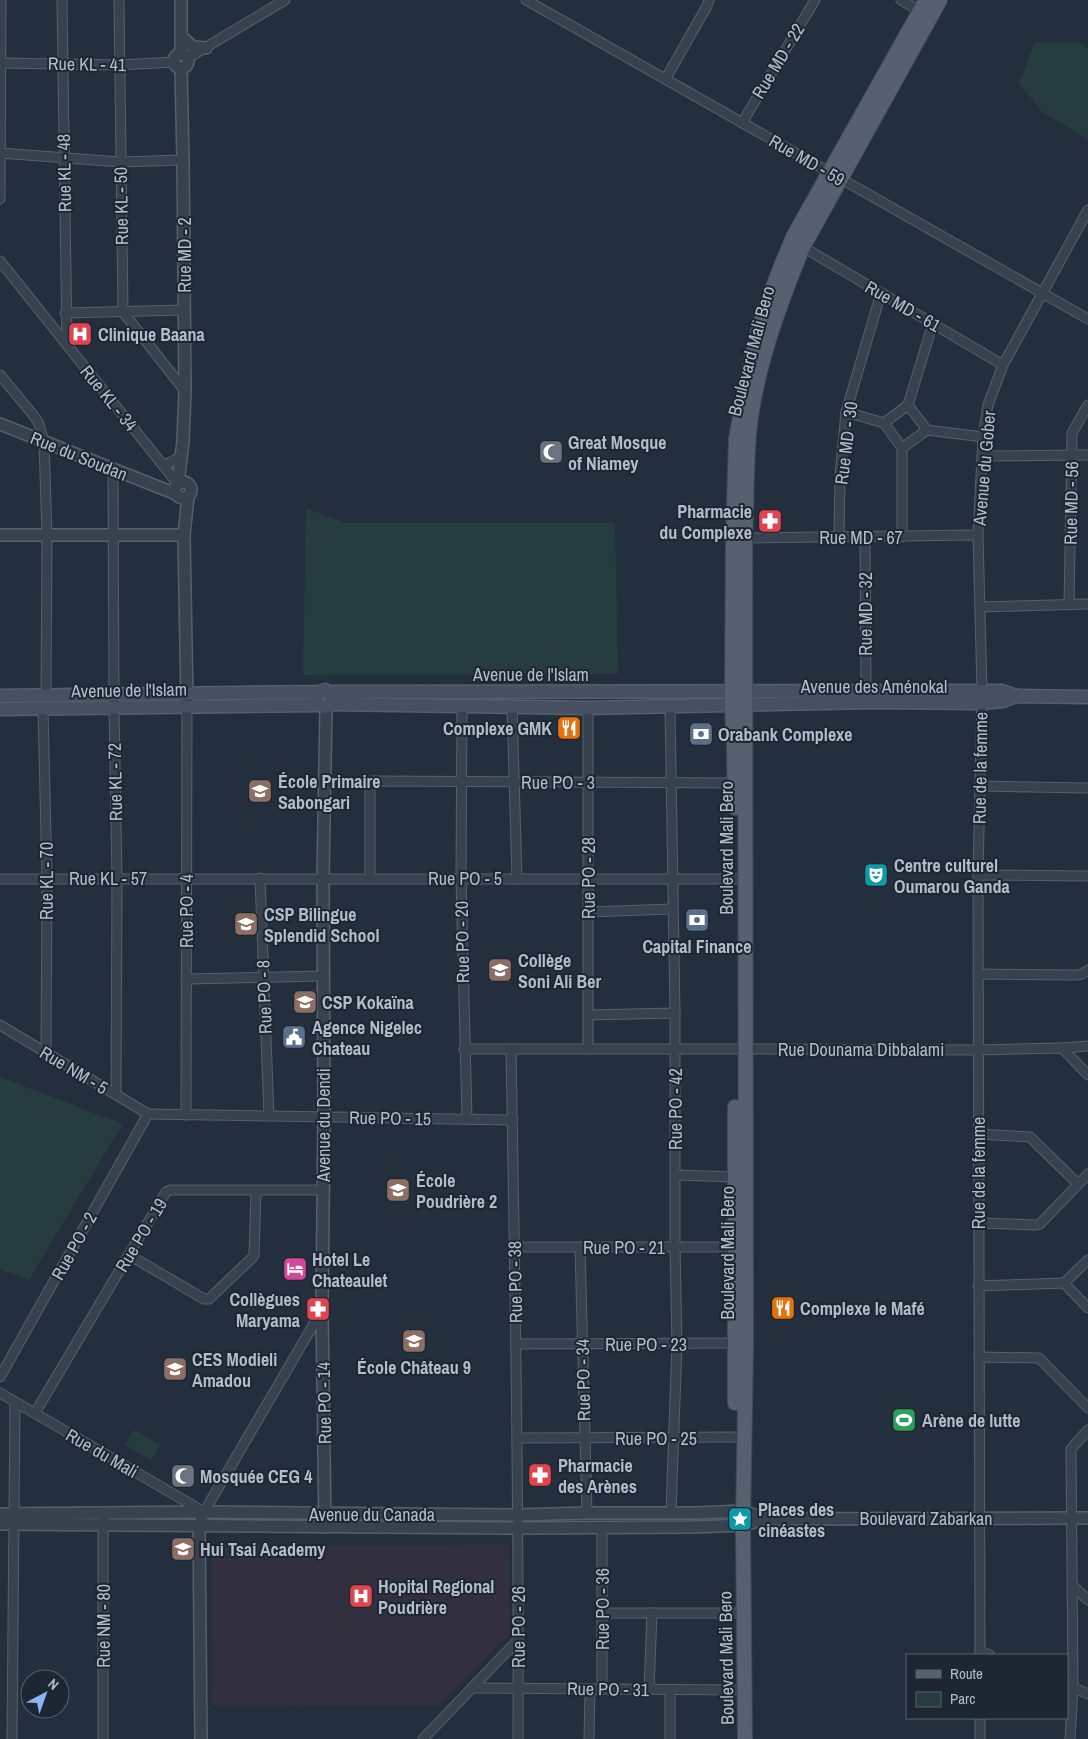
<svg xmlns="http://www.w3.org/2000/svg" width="1088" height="1739" font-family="'Archivo Narrow',sans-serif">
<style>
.medical{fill:#32303f}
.green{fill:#263c3f}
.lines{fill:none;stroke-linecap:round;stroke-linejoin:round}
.minor-casing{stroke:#565f6c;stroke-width:11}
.tertiary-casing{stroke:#565f6c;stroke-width:14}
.secondary-casing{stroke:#565f6c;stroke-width:15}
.primary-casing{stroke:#414a57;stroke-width:16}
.minor{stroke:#38414e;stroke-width:9}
.tertiary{stroke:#38414e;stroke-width:11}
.secondary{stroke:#465061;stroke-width:12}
.primary{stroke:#56606e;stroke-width:14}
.labels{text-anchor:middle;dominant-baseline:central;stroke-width:4;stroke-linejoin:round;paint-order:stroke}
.street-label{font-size:18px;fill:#b4bcc9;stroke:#1d2633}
.poi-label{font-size:18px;font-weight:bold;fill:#b4bcc9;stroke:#1d2633;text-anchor:start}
</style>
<rect width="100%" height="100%" fill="#242f3e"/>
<polygon class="medical" points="509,1544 510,1634 439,1706 212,1705 211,1558 225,1545 407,1546"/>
<g class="green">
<polygon points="1035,42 1081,43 1088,48 1088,139 1042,112 1019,83"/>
<polygon points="306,508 344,523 615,523 618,674 303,675"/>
<polygon points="0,1077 123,1124 29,1280 0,1269"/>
<polygon points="134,1430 160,1445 151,1460 125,1445"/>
</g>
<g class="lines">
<defs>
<g id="minor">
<polyline points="62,0 67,345"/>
<polyline points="119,0 123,312 185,391"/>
<polyline points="526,0 1088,319"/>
<polyline points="901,0 920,11"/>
<polyline points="188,58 285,0"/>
<polyline points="0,63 120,65 174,62"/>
<polyline points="666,78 707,6 709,0"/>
<polyline points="742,123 815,0"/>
<polyline points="0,153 120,162 183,160"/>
<polyline points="0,199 1,0"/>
<polyline points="803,247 1003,365"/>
<polyline points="0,261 178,484"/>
<polyline points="65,313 184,310"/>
<polyline points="0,375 34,416 39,424 44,442 47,535 46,695"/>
<polyline points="908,405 933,323"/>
<polyline points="846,412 884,423 902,448 927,430 983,437"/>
<polyline points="884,423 908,405 927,430"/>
<polyline points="982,456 1088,455"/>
<polyline points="163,465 171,462 180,457"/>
<polyline points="113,469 114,707 117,879 116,1095"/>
<polyline points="839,537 840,475 846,412 881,293"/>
<polyline points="865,537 866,690"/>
<polyline points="902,537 902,448"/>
<polyline points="745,538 978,535"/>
<polyline points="1069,605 1072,433 1088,405"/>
<polyline points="980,607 1088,604"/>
<polyline points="462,705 461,878 467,1119"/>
<polyline points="512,706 517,879"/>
<polyline points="670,707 675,1013 675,1247 677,1344 671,1512"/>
<polyline points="588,708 588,1049"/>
<polyline points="43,709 47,879 46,1053"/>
<polyline points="980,786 1088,788"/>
<polyline points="978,875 1088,876"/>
<polyline points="260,878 269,1116"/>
<polyline points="370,878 370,783 372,781 738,783"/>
<polyline points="0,879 745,879"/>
<polyline points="588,912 672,909"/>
<polyline points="978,974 1077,975 1082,974 1088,970"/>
<polyline points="186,979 323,976"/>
<polyline points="588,1015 675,1013"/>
<polyline points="0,1025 148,1114"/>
<polyline points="1062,1048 1088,1046"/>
<polyline points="464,1049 736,1049"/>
<path d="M511 1049C515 1279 519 1509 518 1739"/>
<polyline points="745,1049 978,1050 1062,1048 1088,1075"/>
<polyline points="148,1114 513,1120"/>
<polyline points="186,1115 187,706"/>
<polyline points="978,1134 1030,1137 1078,1184"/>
<polyline points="676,1175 735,1177"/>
<polyline points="979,1223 1036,1225 1040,1224 1088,1174"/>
<polyline points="514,1247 734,1247"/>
<polyline points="580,1247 587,1513"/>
<polyline points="129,1255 204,1299 209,1299 254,1256 256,1191"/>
<polyline points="1064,1283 1088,1308"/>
<polyline points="978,1286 1064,1283 1088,1260"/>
<polyline points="516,1344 739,1343"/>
<polyline points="979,1357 1039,1358 1088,1408"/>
<polyline points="0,1377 148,1114"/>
<polyline points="0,1393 204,1512 322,1310"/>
<polyline points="35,1413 166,1192 170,1190 323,1190"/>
<polyline points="518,1438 735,1437"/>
<polyline points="602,1528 602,1689"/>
<polyline points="1073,1586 1088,1600"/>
<polyline points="602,1613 744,1613"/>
<polyline points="980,1651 990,1655"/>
<polyline points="980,1655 978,875 982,691 978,535 983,437 988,405 1003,365 1088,210"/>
<polyline points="1067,1685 1088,1694"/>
<polyline points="472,1688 745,1690"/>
<polyline points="649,1690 652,1613"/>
<polyline points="670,1690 670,1739"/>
<polyline points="980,1718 980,1739"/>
<polyline points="12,1739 15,1402"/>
<polyline points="103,1739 103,1519"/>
<polyline points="423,1739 517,1641"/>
<polyline points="589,1739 590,1689"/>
<polyline points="1070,1739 1073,1688 1071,1449 1088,1430"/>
</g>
<g id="tertiary">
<polyline points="181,0 181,54"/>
<polyline points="182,37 193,47 206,48"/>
<circle cx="181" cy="61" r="7"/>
<polyline points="0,424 176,494"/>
<circle cx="183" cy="490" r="8"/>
<polyline points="178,484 183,441 185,391 183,160 181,69"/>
<polyline points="0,535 184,535"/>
<polyline points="187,702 184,535 188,497"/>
<polyline points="0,1514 204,1512 519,1515 587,1513 696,1513 743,1511 765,1519"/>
<polyline points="0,1524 519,1528 692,1527 743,1525 765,1519 1088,1518"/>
<polyline points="325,1527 322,1310 324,1117 323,878 326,707"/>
<polyline points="201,1739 199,1526 202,1518"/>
</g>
<g id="secondary">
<polyline points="330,692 1002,691 1016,696"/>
<path d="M0 696 319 692 325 690 332 695C334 701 331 706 324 707L318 704 316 698 319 692"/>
<polyline points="331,704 588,708 875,702 981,703 1003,701 1016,696 1088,697"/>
<polyline points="0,709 319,705"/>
</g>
<g id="primary">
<polyline points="735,808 734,746 732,706 733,538 736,439 746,383 759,327 777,276 793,237 926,0"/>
<polyline points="735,1403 735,1107"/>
<path d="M745 1739 743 1525 746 1343 745 538C747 503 746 468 749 434 755 370 779 306 803 247L940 0"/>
</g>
</defs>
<use href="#minor" class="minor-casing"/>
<use href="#tertiary" class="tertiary-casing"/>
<use href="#secondary" class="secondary-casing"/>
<use href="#primary" class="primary-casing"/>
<use href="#minor" class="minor"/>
<use href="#tertiary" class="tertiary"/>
<use href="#secondary" class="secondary"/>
<use href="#primary" class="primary"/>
</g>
<defs>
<symbol id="hospital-square" viewBox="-11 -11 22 22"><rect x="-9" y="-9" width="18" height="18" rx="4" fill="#e0444e" stroke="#1d2633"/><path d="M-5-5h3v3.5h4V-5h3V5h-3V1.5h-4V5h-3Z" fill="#fff"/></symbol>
<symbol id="mosque-square" viewBox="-11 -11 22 22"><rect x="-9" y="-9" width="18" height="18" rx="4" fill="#6b7280" stroke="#1d2633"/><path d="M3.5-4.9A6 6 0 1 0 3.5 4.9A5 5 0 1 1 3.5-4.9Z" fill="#fff"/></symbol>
<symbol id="pharmacy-square" viewBox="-11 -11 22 22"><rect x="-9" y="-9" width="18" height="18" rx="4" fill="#e0444e" stroke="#1d2633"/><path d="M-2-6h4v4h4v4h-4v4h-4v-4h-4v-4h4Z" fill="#fff"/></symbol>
<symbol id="restaurant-square" viewBox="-11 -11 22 22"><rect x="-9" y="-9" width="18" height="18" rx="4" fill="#e8710a" stroke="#1d2633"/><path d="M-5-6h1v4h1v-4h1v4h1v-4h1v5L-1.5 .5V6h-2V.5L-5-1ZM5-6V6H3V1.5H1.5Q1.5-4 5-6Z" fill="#fff"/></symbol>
<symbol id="bank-square" viewBox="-11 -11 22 22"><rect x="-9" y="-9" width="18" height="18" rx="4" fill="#5c6f8a" stroke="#1d2633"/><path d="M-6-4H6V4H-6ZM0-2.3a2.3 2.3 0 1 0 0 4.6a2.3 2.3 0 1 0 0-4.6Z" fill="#fff"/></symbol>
<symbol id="school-square" viewBox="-11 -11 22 22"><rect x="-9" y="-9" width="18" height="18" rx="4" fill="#8d6e63" stroke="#1d2633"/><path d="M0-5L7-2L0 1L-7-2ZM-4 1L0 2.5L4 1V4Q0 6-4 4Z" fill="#fff"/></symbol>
<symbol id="theatre-square" viewBox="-11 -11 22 22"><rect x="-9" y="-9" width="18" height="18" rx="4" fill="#0f9aa8" stroke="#1d2633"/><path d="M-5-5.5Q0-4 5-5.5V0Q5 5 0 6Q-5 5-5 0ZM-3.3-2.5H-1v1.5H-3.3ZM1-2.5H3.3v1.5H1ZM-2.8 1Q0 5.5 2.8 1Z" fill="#fff"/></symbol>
<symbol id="civic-square" viewBox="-11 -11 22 22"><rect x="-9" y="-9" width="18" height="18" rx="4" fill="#5c6f8a" stroke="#1d2633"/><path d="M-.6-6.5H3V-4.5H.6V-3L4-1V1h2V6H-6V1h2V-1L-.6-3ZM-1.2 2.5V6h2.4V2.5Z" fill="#fff"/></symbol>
<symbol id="hotel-square" viewBox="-11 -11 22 22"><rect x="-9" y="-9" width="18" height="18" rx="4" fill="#d1479c" stroke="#1d2633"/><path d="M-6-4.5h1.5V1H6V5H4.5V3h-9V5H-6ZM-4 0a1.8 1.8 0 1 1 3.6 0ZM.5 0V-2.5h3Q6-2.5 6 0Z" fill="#fff"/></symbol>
<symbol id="stadium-square" viewBox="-11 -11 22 22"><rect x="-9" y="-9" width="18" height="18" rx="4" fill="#2e9e5b" stroke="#1d2633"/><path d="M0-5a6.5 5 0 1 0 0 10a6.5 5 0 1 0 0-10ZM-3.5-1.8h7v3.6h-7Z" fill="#fff"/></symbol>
<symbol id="sight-square" viewBox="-11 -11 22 22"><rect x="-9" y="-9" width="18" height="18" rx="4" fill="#0f9aa8" stroke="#1d2633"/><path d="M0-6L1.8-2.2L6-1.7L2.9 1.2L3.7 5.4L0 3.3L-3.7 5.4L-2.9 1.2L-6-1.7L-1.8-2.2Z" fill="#fff"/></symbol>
<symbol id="university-square" viewBox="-11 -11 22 22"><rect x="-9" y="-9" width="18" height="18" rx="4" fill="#8d6e63" stroke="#1d2633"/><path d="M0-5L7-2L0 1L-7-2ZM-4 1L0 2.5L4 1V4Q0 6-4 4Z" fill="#fff"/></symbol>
</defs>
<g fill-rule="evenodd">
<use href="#hospital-square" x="66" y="320" width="28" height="28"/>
<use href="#mosque-square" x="537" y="438" width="28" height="28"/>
<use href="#pharmacy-square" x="756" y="507" width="28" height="28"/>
<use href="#restaurant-square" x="555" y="714" width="28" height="28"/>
<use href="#bank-square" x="687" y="720" width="28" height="28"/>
<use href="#school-square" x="246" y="777" width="28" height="28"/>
<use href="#theatre-square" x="862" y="861" width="28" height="28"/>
<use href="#bank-square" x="683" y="906" width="28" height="28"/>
<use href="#school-square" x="232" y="910" width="28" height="28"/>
<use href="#school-square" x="486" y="956" width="28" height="28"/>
<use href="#school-square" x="291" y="988" width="28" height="28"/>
<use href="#civic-square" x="280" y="1023" width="28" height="28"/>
<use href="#school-square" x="384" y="1176" width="28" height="28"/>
<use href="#hotel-square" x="281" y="1255" width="28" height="28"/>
<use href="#restaurant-square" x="769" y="1294" width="28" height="28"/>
<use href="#pharmacy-square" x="304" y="1295" width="28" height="28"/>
<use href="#school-square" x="400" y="1327" width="28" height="28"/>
<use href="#school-square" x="161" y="1355" width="28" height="28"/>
<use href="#stadium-square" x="890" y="1406" width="28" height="28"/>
<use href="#pharmacy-square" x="526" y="1461" width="28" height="28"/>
<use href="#mosque-square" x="169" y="1462" width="28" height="28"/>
<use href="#sight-square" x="726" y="1505" width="28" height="28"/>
<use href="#university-square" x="169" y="1535" width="28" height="28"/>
<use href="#hospital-square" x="347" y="1582" width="28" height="28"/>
</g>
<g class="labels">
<g class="street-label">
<text transform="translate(778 61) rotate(-59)">Rue MD - 22</text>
<text transform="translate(87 64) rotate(1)">Rue KL - 41</text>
<text transform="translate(807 160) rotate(30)">Rue MD - 59</text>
<text transform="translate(64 173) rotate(-91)">Rue KL - 48</text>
<text transform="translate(121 206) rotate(-91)">Rue KL - 50</text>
<text transform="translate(184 255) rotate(-90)">Rue MD - 2</text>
<text transform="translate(903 306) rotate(30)">Rue MD - 61</text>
<text transform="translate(751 351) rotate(-75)">Boulevard Mali Bero</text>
<text transform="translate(109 398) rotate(51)">Rue KL - 34</text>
<text transform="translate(846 443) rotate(-83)">Rue MD - 30</text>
<text transform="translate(79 456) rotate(22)">Rue du Soudan</text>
<text transform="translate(984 468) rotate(-85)">Avenue du Gober</text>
<text transform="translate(1071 503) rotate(-89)">Rue MD - 56</text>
<text x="861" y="537">Rue MD - 67</text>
<text transform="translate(865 614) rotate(-90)">Rue MD - 32</text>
<text x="531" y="674">Avenue de l'Islam</text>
<text x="874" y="686">Avenue des Aménokal</text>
<text transform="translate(129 690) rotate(-1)">Avenue de l'Islam</text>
<text transform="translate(980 768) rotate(-89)">Rue de la femme</text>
<text transform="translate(115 782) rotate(-91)">Rue KL - 72</text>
<text x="558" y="782">Rue PO - 3</text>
<text transform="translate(726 848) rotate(-90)">Boulevard Mali Bero</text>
<text x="108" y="878">Rue KL - 57</text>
<text x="465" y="878">Rue PO - 5</text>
<text transform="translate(588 878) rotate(-90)">Rue PO - 28</text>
<text transform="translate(46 881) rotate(-90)">Rue KL - 70</text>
<text transform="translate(186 911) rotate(-90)">Rue PO - 4</text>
<text transform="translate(462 942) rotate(-91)">Rue PO - 20</text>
<text transform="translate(264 997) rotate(-92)">Rue PO - 8</text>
<text x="861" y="1049">Rue Dounama Dibbalami</text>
<text transform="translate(74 1070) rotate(31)">Rue NM - 5</text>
<text transform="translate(675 1109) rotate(-90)">Rue PO - 42</text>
<text transform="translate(390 1118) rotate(1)">Rue PO - 15</text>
<text transform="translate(323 1125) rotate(-90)">Avenue du Dendi</text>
<text transform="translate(978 1173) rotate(-90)">Rue de la femme</text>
<text transform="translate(141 1235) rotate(-59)">Rue PO - 19</text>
<text transform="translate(74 1246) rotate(-61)">Rue PO - 2</text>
<text x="624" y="1247">Rue PO - 21</text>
<text transform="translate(727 1253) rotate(-90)">Boulevard Mali Bero</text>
<text transform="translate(515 1282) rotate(-91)">Rue PO - 38</text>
<text x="646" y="1344">Rue PO - 23</text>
<text transform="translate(583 1380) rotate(-91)">Rue PO - 34</text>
<text transform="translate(324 1403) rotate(-91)">Rue PO - 14</text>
<text x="656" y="1438">Rue PO - 25</text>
<text transform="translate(102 1453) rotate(30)">Rue du Mali</text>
<text x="372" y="1514">Avenue du Canada</text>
<text x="926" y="1518">Boulevard Zabarkan</text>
<text transform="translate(602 1609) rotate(-90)">Rue PO - 36</text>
<text transform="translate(103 1626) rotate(-90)">Rue NM - 80</text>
<text transform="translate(518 1627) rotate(-90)">Rue PO - 26</text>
<text transform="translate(726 1658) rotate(-91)">Boulevard Mali Bero</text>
<text transform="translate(608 1689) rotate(1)">Rue PO - 31</text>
</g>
<g class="poi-label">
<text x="98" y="334">Clinique Baana</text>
<text x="568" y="442">Great Mosque<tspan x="568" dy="21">of Niamey</tspan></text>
<text x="752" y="511" text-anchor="end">Pharmacie<tspan x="752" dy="21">du Complexe</tspan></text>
<text x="552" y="728" text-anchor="end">Complexe GMK</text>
<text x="718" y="734">Orabank Complexe</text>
<text x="278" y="781">École Primaire<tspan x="278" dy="21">Sabongari</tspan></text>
<text x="894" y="865">Centre culturel<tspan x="894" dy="21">Oumarou Ganda</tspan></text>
<text x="264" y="914">CSP Bilingue<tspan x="264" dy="21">Splendid School</tspan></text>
<text x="697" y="946" text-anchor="middle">Capital Finance</text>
<text x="518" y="960">Collège<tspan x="518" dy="21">Soni Ali Ber</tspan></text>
<text x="322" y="1002">CSP Kokaïna</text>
<text x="312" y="1027">Agence Nigelec<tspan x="312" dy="21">Chateau</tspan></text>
<text x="416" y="1180">École<tspan x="416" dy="21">Poudrière 2</tspan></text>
<text x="312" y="1259">Hotel Le<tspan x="312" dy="21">Chateaulet</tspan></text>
<text x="300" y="1299" text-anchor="end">Collègues<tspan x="300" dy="21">Maryama</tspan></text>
<text x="800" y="1308">Complexe le Mafé</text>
<text x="192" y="1359">CES Modieli<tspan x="192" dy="21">Amadou</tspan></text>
<text x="414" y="1367" text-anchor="middle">École Château 9</text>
<text x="922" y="1420">Arène de lutte</text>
<text x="558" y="1465">Pharmacie<tspan x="558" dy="21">des Arènes</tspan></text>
<text x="200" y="1476">Mosquée CEG 4</text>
<text x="758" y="1509">Places des<tspan x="758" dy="21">cinéastes</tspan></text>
<text x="200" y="1549">Hui Tsai Academy</text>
<text x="378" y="1586">Hopital Regional<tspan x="378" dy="21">Poudrière</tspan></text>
</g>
</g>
<rect x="906" y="1654" width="162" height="65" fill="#1d2633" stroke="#59626f"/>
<rect x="916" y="1670" width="25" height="8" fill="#56606e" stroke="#59626f"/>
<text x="950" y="1679" font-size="15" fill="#b4bcc9">Route</text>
<rect x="916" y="1692" width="25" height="15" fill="#263c3f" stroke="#59626f"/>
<text x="950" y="1704" font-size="15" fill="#b4bcc9">Parc</text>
<g transform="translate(45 1694) rotate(41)"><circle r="24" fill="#1d2633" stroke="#59626f"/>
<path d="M0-4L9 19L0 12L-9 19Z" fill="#8ab4f8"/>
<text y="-8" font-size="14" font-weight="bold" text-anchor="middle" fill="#b4bcc9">N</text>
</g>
</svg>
